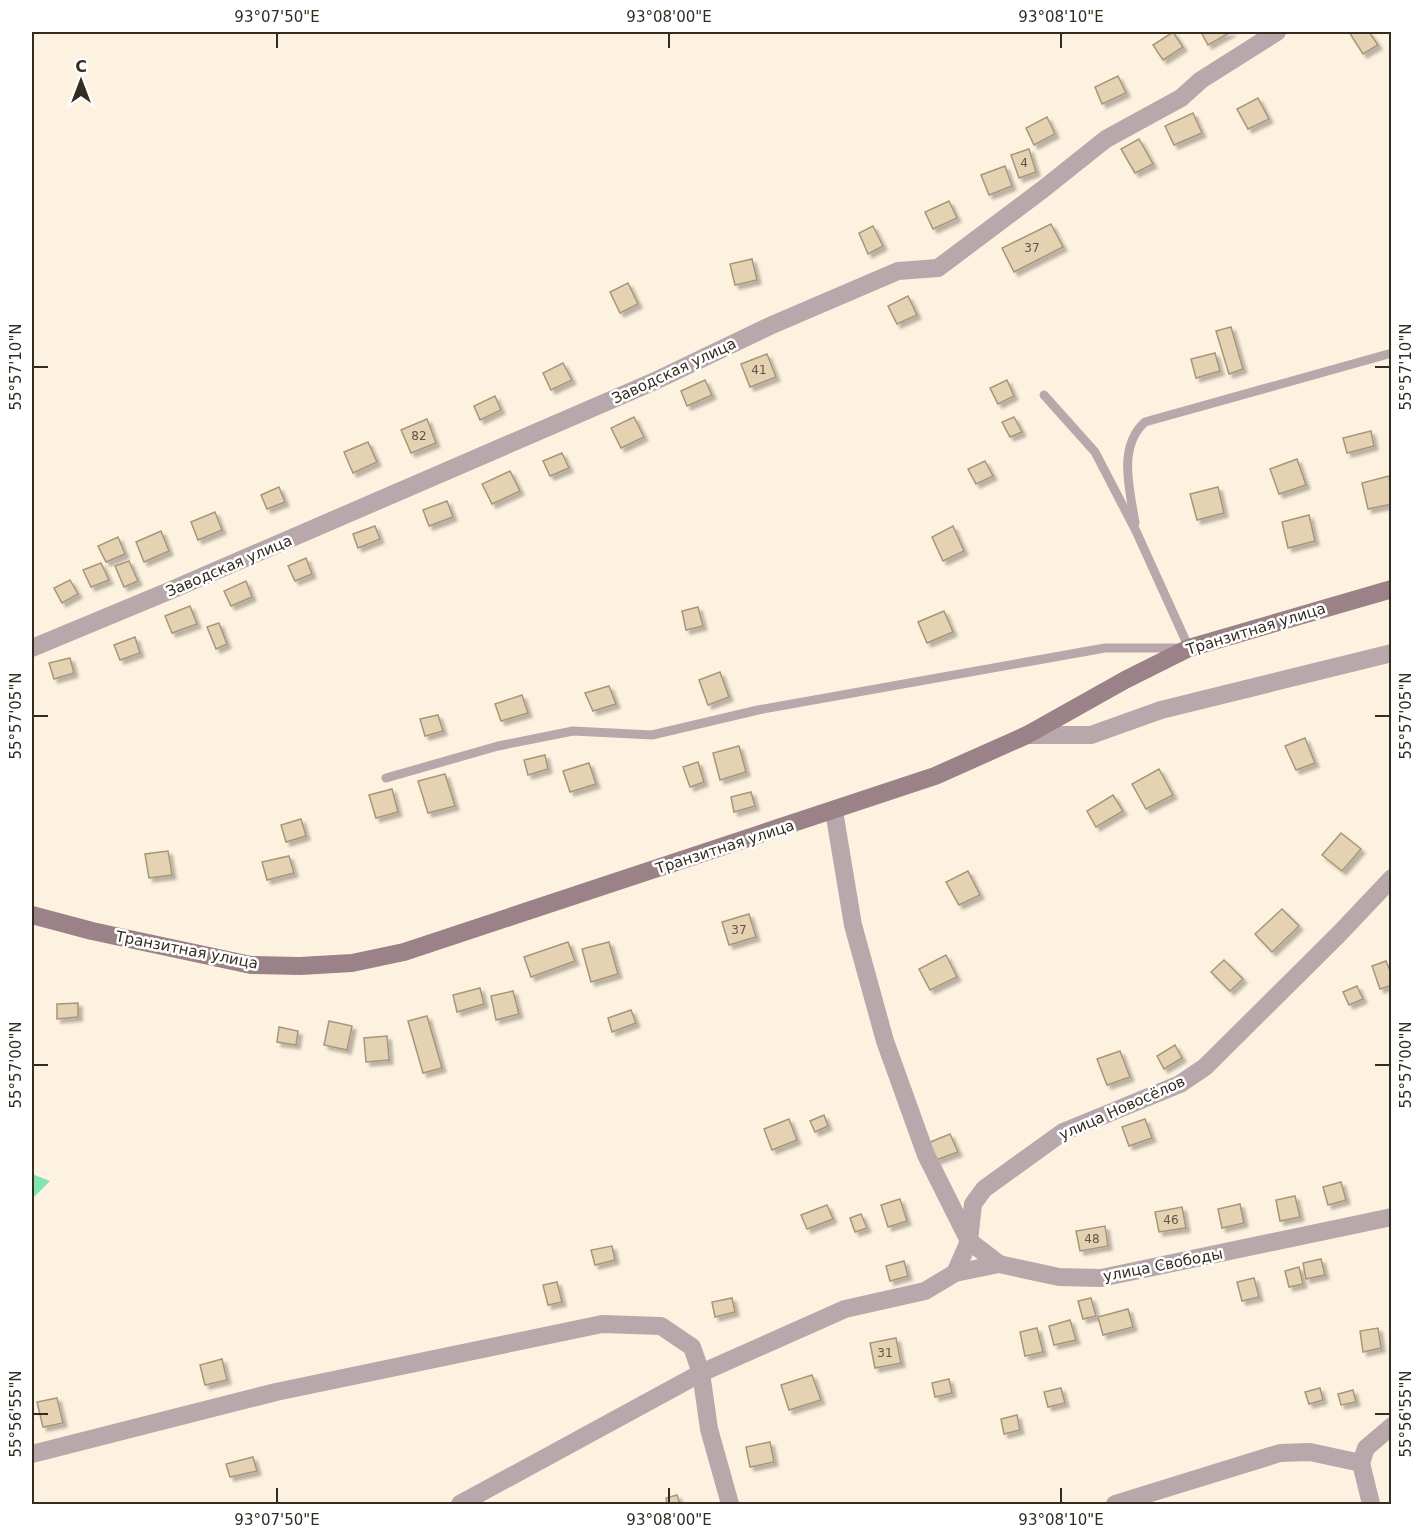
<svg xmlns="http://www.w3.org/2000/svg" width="1423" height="1536" font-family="'DejaVu Sans',sans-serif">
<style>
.green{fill:#80e5b1}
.building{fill:#e4d2b3;stroke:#a79679;stroke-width:1.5;filter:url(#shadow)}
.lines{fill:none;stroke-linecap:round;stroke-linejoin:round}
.lane{stroke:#b8a7ab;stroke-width:9}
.street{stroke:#b8a7ab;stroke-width:18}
.secondary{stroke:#9a8288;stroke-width:18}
.ticks{fill:none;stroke:#332c20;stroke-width:2}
.labels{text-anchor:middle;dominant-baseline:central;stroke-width:5;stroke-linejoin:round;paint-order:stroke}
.number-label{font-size:12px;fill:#5f5645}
.street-label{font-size:15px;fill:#332c20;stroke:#fff}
.neatline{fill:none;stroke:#332c20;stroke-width:2}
.ticks-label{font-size:15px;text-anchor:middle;fill:#332c20}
</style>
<defs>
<filter id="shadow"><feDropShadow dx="4" dy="4" stdDeviation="1.5" flood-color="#0004"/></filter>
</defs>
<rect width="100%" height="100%" fill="#fdf2df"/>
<polygon class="green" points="32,1174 50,1181 32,1199"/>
<g class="building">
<polygon points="1173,32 1183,47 1163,60 1153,45"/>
<polygon points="1201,32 1231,32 1208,45"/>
<polygon points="1349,32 1369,32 1378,45 1363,54"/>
<polygon points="1118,76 1126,93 1102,104 1095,87"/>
<polygon points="1258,98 1269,119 1248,129 1237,109"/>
<polygon points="1193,113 1202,133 1174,145 1165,126"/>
<polygon points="1047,117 1055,134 1034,145 1026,128"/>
<polygon points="1139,139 1153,164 1135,173 1121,149"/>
<polygon points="1029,149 1036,172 1019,178 1011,155"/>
<polygon points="1005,166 1012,186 989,195 981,175"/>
<polygon points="949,201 957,218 933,229 925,212"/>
<polygon points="1051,224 1063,247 1014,272 1002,248"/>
<polygon points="873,226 883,246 868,254 859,233"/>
<polygon points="752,259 757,280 735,285 730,264"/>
<polygon points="628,283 638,304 620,313 610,292"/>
<polygon points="908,296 917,315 897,324 888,306"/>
<polygon points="1231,327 1243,369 1229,374 1216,331"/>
<polygon points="1215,353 1220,371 1196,378 1191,359"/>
<polygon points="767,354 776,377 750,387 741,364"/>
<polygon points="563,363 572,380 551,390 543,373"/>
<polygon points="705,380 712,395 687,406 681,391"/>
<polygon points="1007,380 1014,396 998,404 990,388"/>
<polygon points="495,396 501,410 480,420 474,406"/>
<polygon points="634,417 644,437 621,448 611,428"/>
<polygon points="1014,417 1022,432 1010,437 1002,422"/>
<polygon points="427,419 436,443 411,453 401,430"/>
<polygon points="1371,431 1374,446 1347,453 1343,438"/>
<polygon points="368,442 377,462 353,473 344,452"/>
<polygon points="562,453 569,468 550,476 543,461"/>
<polygon points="1297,459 1306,485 1279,494 1270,469"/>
<polygon points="985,461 993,476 976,484 968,469"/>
<polygon points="510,471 520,491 492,504 482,484"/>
<polygon points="1389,476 1392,504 1368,509 1362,483"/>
<polygon points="279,487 285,502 267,509 261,495"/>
<polygon points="1218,487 1224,513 1197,520 1190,494"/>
<polygon points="447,501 453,517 429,526 423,510"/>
<polygon points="215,512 222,530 198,540 191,522"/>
<polygon points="1309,515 1315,541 1288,548 1282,522"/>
<polygon points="375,526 380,539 358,548 353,534"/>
<polygon points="953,526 964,551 943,561 932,537"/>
<polygon points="161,531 169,551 144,562 136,542"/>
<polygon points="118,537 125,554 106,562 98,546"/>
<polygon points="306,558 312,574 295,581 288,566"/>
<polygon points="129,561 138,581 124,587 115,566"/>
<polygon points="101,563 109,580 91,587 83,570"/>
<polygon points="70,580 78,594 62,603 54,588"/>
<polygon points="246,581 252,597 231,606 224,591"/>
<polygon points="190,606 197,624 172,633 165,616"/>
<polygon points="698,607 703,626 686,630 682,611"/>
<polygon points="944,611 953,632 927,643 918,622"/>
<polygon points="219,623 227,644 216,649 207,627"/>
<polygon points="135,637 140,653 120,660 114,645"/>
<polygon points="70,658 74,673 54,679 49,663"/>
<polygon points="720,672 729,697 708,705 699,680"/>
<polygon points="609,686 616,704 593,711 585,693"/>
<polygon points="522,695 528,713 501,721 495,704"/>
<polygon points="438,715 443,731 425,736 420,719"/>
<polygon points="1305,738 1315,763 1296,770 1285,746"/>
<polygon points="739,746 746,772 720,780 713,753"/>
<polygon points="545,755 548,769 528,775 524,760"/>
<polygon points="698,762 704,782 690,787 683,767"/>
<polygon points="589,763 596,784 570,792 563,771"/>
<polygon points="1159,769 1173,795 1146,809 1132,784"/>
<polygon points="445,774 455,806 428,813 418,781"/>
<polygon points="392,789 398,812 376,818 369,795"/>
<polygon points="751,792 755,806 734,812 731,797"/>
<polygon points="1113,795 1123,811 1096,827 1087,811"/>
<polygon points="301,819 306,836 286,842 281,825"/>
<polygon points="1341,833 1361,849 1342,871 1322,855"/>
<polygon points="168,851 172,875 149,878 145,854"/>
<polygon points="289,856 294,873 267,880 262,862"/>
<polygon points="968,871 980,895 959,905 946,882"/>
<polygon points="1282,909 1299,926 1272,952 1255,934"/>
<polygon points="749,914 756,937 729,945 722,922"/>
<polygon points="568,942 575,961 531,977 524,957"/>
<polygon points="609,942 618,974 591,982 582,949"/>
<polygon points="946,955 957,977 930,990 919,969"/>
<polygon points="1224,960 1243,979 1230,991 1211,972"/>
<polygon points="1386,961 1392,976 1392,985 1380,989 1372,966"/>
<polygon points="1357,986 1363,999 1349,1005 1343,992"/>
<polygon points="480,988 484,1004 457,1012 453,995"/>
<polygon points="513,991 519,1014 496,1020 491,996"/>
<polygon points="78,1003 78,1017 57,1019 57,1004"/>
<polygon points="631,1010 636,1023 612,1032 608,1018"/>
<polygon points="427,1016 442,1068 423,1073 408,1021"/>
<polygon points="329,1021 352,1026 347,1050 324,1045"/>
<polygon points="279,1027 298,1031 296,1045 277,1042"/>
<polygon points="387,1036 389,1060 366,1062 364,1038"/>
<polygon points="1175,1045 1182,1058 1164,1069 1157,1056"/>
<polygon points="1120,1051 1130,1077 1107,1085 1097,1059"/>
<polygon points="824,1115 828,1126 815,1132 810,1121"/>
<polygon points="789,1119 797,1140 772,1150 764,1129"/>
<polygon points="1145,1119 1152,1138 1129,1146 1122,1127"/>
<polygon points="950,1134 958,1152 936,1160 928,1143"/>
<polygon points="1341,1182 1346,1200 1328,1205 1323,1187"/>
<polygon points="1295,1196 1300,1217 1280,1221 1276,1200"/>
<polygon points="900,1199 907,1221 888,1227 881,1205"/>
<polygon points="1240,1204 1244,1223 1222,1228 1218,1209"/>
<polygon points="827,1205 833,1219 807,1229 801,1215"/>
<polygon points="1182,1207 1186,1228 1159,1232 1155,1212"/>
<polygon points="861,1214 867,1228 855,1232 850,1218"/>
<polygon points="1105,1226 1108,1246 1080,1251 1076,1231"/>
<polygon points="612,1246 615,1260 595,1265 591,1250"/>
<polygon points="1321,1259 1325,1275 1306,1279 1303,1263"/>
<polygon points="904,1261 908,1276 890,1281 886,1266"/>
<polygon points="1299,1267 1303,1284 1289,1287 1285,1271"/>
<polygon points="1254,1278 1259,1297 1242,1301 1237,1282"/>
<polygon points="557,1282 562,1302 548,1305 543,1285"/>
<polygon points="732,1298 735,1312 715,1317 712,1302"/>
<polygon points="1091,1298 1096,1316 1083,1319 1078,1301"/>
<polygon points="1128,1309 1133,1327 1103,1335 1098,1317"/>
<polygon points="1070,1320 1076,1340 1054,1345 1049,1326"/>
<polygon points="1037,1328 1043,1352 1025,1356 1020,1332"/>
<polygon points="1378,1328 1381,1348 1363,1352 1360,1331"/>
<polygon points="896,1338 901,1363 875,1368 870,1343"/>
<polygon points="222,1359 227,1380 205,1385 200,1365"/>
<polygon points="812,1375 821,1400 789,1410 781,1385"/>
<polygon points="949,1379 952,1393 935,1397 932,1383"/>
<polygon points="1061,1388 1065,1403 1048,1407 1044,1392"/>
<polygon points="1320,1388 1323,1400 1309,1404 1305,1392"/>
<polygon points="1353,1390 1356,1402 1341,1405 1338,1394"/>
<polygon points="57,1398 63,1423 43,1427 37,1402"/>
<polygon points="1017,1415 1020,1430 1004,1434 1001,1419"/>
<polygon points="770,1442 774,1462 750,1467 746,1447"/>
<polygon points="253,1457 257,1471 230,1477 226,1464"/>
<polygon points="677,1495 680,1504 667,1504 666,1498"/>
</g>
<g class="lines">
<g class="lane">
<path d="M1135 523C1130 490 1117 447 1145 422L1392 353"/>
<polyline points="386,778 498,746 573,731 652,735 758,710 1105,648 1189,648 1136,531 1095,452 1044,395"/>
</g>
<g class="street">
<polyline points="32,648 169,591 655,381 772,325 898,271 938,268 1042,190 1106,139 1181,98 1201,80 1277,32"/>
<polyline points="1027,735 1091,735 1161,710 1392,653"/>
<polyline points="834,811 853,925 885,1041 926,1155 969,1241 999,1264"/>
<polyline points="955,1273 969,1241 973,1204 984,1189 1063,1132 1180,1084 1205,1067 1339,934 1392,878"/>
<polyline points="32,1454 276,1392 602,1324 661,1326 692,1347 701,1373 460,1504"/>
<polyline points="1361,1463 1366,1448 1392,1426"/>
<polyline points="1361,1463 1371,1504"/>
<polyline points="730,1504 709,1429 701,1373 845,1309 925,1291 955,1273 999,1264 1059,1277 1101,1278 1392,1217"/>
<polyline points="1115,1504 1280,1453 1310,1452 1361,1463"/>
</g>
<polyline class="secondary" points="32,915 92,931 251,965 300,966 352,963 404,952 935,776 1027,735 1125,680 1189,648 1392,589"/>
</g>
<path class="ticks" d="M277 33V48M669 33V48M1061 33V48M33 367H48M1375 367H1390M33 716H48M1375 716H1390M33 1065H48M1375 1065H1390M33 1414H48M1375 1414H1390M277 1488V1503M669 1488V1503M1061 1488V1503"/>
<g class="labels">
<g class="number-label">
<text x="1024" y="163">4</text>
<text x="1032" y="248">37</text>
<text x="759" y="370">41</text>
<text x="419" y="436">82</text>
<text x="739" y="930">37</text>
<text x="1171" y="1220">46</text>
<text x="1092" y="1239">48</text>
<text x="885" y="1353">31</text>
</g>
<g class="street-label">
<text transform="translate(674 371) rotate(-25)">Заводская улица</text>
<text transform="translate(229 566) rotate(-23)">Заводская улица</text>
<text transform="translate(1256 629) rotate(-17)">Транзитная улица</text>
<text transform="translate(725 847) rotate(-18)">Транзитная улица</text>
<text transform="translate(187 950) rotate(11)">Транзитная улица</text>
<text transform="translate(1122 1108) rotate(-24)">улица Новосёлов</text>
<text transform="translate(1163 1265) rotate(-11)">улица Свободы</text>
</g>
</g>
<rect width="1423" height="1536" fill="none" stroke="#ffffff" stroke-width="66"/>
<g transform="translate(81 81)" stroke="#ffffff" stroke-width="4.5" paint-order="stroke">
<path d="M0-4.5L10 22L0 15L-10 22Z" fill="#332c20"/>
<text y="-9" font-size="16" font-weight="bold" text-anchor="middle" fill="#332c20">С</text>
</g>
<rect x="33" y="33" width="1357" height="1470" class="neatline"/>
<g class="ticks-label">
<text x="277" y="22">93°07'50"E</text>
<text x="669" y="22">93°08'00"E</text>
<text x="1061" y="22">93°08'10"E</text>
<text transform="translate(16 367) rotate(-90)" y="5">55°57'10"N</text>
<text transform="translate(1406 367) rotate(-90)" y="5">55°57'10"N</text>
<text transform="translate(16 716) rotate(-90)" y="5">55°57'05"N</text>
<text transform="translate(1406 716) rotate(-90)" y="5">55°57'05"N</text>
<text transform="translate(16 1065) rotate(-90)" y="5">55°57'00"N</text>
<text transform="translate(1406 1065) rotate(-90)" y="5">55°57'00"N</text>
<text transform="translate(16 1414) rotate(-90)" y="5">55°56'55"N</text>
<text transform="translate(1406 1414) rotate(-90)" y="5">55°56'55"N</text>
<text x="277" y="1525">93°07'50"E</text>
<text x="669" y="1525">93°08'00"E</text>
<text x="1061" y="1525">93°08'10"E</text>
</g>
</svg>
